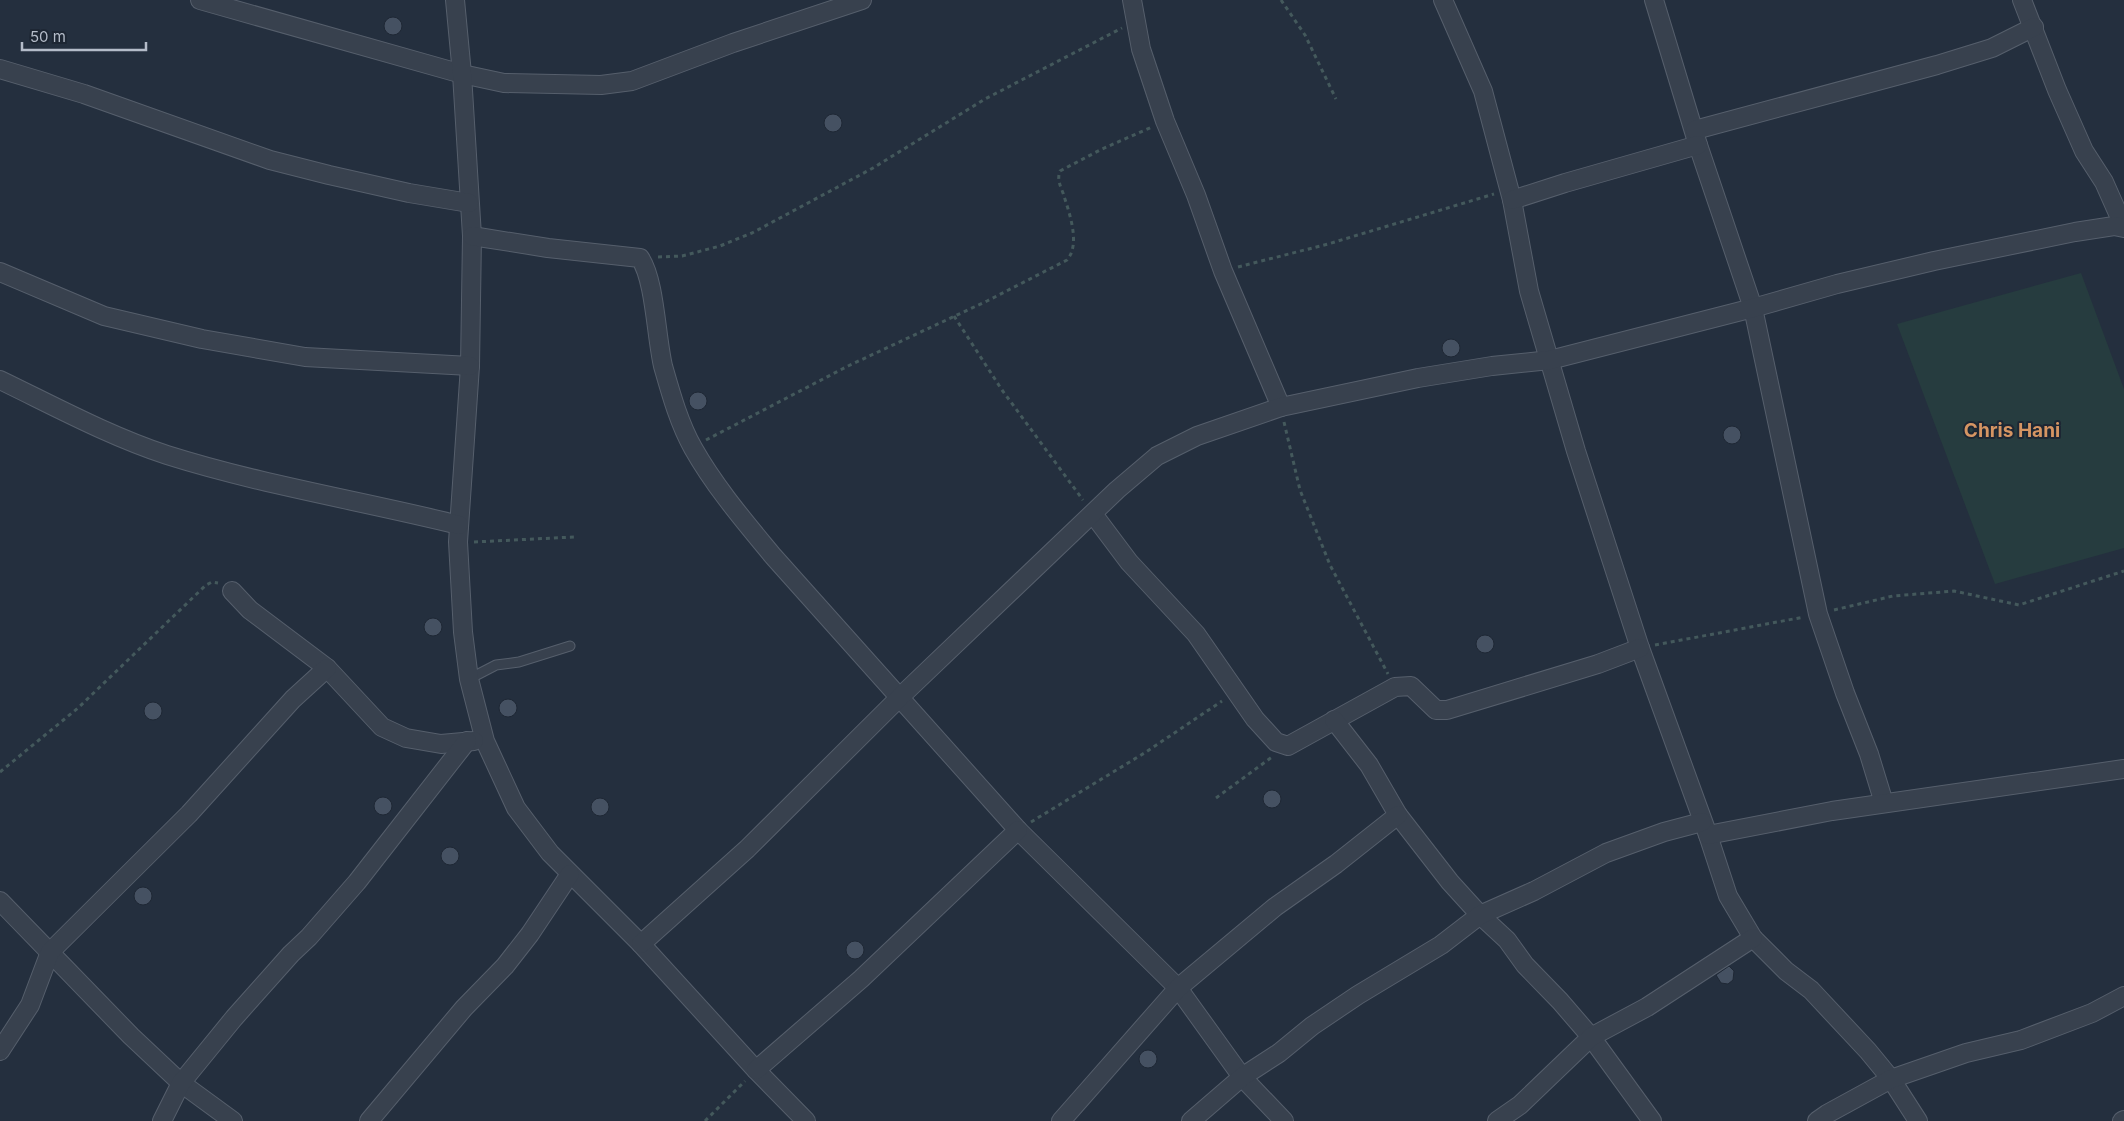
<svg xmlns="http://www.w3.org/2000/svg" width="2124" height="1121" font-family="Inter,sans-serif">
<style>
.green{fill:#263c3f}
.building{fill:#455162;stroke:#1f2835}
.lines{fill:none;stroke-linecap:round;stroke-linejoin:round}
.service-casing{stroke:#565f6c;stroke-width:11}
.minor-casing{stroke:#565f6c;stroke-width:20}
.path{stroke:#44595c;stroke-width:3;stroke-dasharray:4 4;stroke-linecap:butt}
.service{stroke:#38414e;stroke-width:9}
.minor{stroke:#38414e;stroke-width:18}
.labels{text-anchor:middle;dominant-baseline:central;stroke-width:4;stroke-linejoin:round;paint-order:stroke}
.district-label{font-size:19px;font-weight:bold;fill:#d59563;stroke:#1d2633}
</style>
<rect width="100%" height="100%" fill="#242f3e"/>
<polygon class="green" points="2081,273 2124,389 2124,548 1995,584 1897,324"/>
<g class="building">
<circle cx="393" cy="26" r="9"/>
<circle cx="833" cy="123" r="9"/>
<circle cx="1451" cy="348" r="9"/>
<circle cx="698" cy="401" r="9"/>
<circle cx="1732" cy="435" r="9"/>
<circle cx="433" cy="627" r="9"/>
<circle cx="1485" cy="644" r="9"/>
<circle cx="508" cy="708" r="9"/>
<circle cx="153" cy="711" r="9"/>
<circle cx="1272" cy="799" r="9"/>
<circle cx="383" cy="806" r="9"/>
<circle cx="600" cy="807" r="9"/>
<circle cx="450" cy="856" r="9"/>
<circle cx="143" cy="896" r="9"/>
<circle cx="855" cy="950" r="9"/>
<polygon points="1729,966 1734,971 1733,980 1728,984 1721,983 1716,975"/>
<circle cx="1148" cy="1059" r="9"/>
</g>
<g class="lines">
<defs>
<polyline id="service" points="469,679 496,665 519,662 570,646"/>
<g id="minor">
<polyline points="200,0 462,74 504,83 601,85 632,81 733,43 862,0"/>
<polyline points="455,0 462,74 472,236 470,366 458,542 463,632 469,679 485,741 516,808 550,853 641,944 756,1070 806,1121"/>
<polyline points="1132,0 1141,49 1165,121 1196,195 1223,271 1281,407"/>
<polyline points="1443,0 1483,91 1512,200 1529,291 1576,451 1640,648 1708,835 1728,896 1753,938 1786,971 1811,990 1868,1051 1891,1079 1918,1121"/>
<polyline points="1654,0 1698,145 1753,308 1818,614 1845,693 1869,754 1884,803"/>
<polyline points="2022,0 2057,90 2084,151 2104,182 2124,227"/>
<polyline points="0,69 84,94 270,160 329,175 409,193 469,203"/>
<polyline points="1695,130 1937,65 1992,48 2034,27"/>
<polyline points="1512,200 1565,183 1698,145"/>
<path d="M472 236 548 248 640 258C655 280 656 336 663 366 671 394 679 423 693 448 715 487 745 522 773 556L1018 830 1178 988 1242 1077 1284 1121"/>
<polyline points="0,272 104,316 202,339 305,357 470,366"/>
<path d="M0 380C54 406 109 436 167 455 262 485 362 501 459 525"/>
<polyline points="1093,514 1129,562 1196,634 1255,719 1276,742 1288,746 1395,687 1411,686 1436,710 1447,710 1598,664 1640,648"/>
<polyline points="232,591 250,610 327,668 382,727 406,738 441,744 474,741"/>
<polyline points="1334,720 1369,765 1398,815 1450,882 1480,915 1507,940 1525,965 1560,1001 1591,1037 1652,1121"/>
<polyline points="1708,835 1832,811 2124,769"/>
<polyline points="0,901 131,1036 181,1083 233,1121"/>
<polyline points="641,944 747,849 900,697 1117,490 1157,456 1197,436 1281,407 1418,378 1492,366 1550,360 1753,308 1837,284 1934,261 2075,232 2114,226 2124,228"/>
<polyline points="0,1051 30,1005 50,952 189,814 293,699 327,668"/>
<polyline points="756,1070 861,979 1018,830"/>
<polyline points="162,1121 181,1083 234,1018 291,954 309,937 357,882 467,741"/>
<polyline points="369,1121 464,1008 505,966 530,934 570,874"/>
<polyline points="1061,1121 1178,988 1275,907 1336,864 1398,815"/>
<polyline points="1191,1121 1242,1077 1279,1053 1312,1026 1358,995 1441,945 1480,915 1534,891 1606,853 1664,832 1702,822"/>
<polyline points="1497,1121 1520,1105 1591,1037 1647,1007 1753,938"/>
<polyline points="1817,1121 1827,1114 1891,1079 1966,1053 2021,1040 2092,1013 2124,996"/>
<polyline points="2122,1121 2124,1120"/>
</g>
</defs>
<use href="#service" class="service-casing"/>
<use href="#minor" class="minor-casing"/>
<g class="path">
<polyline points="1281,0 1305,35 1336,99"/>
<polyline points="658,257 682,256 720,246 752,233 873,168 985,99 1122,28"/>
<polyline points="1238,267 1328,244 1494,194"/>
<polyline points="954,316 1002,390 1083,500"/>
<polyline points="1284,422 1300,490 1330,565 1388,674"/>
<path d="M706 440 848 366 987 301 1067 260C1081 244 1069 212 1063 193 1060 185 1057 179 1060 171L1102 149 1152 127"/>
<polyline points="474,542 574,537"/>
<polyline points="1834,610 1893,596 1954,591 2019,605 2124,571"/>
<polyline points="1655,645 1804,617"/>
<polyline points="0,772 78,708 206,585 212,582 218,583"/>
<polyline points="1216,798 1272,757"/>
<polyline points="1031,822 1146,752 1222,701"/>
<polyline points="705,1121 745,1081"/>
</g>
<use href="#service" class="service"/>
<use href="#minor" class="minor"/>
</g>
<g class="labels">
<g class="district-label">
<text x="2012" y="430">Chris Hani</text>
</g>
</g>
<path d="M22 42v8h124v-8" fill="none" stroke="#b4bcc9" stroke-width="2.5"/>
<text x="30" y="42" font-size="15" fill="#b4bcc9" stroke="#1d2633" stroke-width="4" paint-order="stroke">50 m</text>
</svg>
